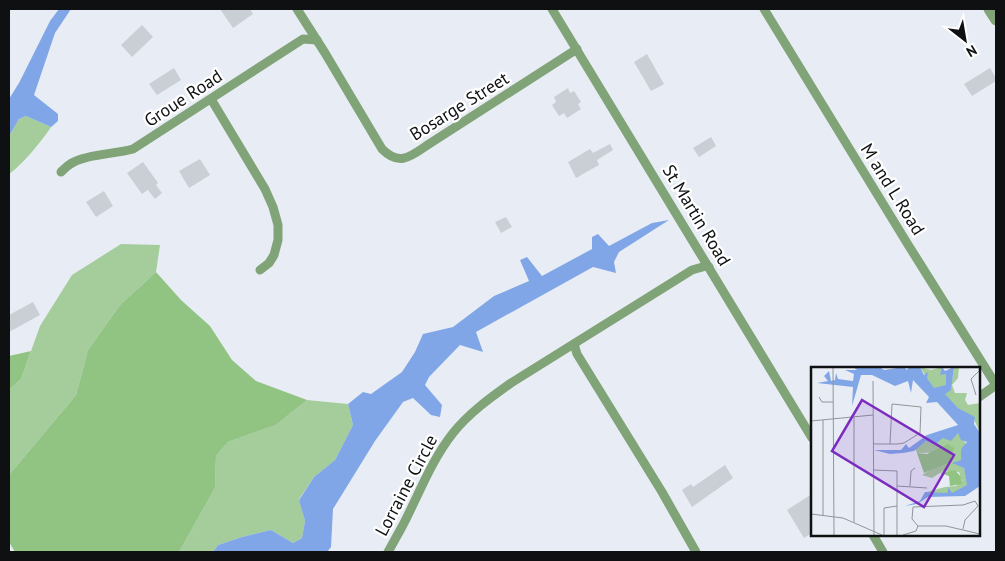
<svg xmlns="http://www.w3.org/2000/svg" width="1005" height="561" font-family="'PT Sans',sans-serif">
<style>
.green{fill:#a5cc9b}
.forest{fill:#91c483}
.water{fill:#80a6e7}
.building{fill:#cacfd6}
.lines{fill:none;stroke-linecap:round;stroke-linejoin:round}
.minor{stroke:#80a377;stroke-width:9}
.tertiary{stroke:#80a377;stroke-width:11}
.labels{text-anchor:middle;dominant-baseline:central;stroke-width:4.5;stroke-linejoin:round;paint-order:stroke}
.street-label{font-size:18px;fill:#0e1012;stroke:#fff}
.inset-road{fill:none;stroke:#91959a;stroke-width:1}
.view{fill:#7b2cbf;fill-opacity:0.15;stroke:#7b2cbf;stroke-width:2.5}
.inset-edge{fill:none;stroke:#0e1012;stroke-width:2.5}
</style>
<rect width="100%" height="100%" fill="#e8edf5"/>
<g class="green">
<path d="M26 116 51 127C41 142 23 164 9 174V136L19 119Z"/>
<polygon points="121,244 160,245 156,272 120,305 88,350 76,395 9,475 9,390 21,379 40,326 72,275"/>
<polygon points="307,400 348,404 353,425 335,460 314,477 299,499 305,521 302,538 293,543 271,530 242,537 218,545 213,552 179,552 215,488 216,456 228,442 276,425"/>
</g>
<g class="forest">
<polygon points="156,272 181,300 210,326 232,360 256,381 307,400 276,425 228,442 216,456 215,488 179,552 15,552 9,542 9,475 76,395 88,350 120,305"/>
<polygon points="31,351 21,379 9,390 9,356"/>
</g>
<g class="water">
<polygon points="59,9 71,9 55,33 34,95 58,114 58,121 51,127 26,116 19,119 9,136 9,99 19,83 50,21"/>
<polygon points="669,220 619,252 614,262 616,273 593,267 476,332 483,352 460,345 429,377 425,385 442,405 440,417 431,415 413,398 403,402 375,441 333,509 331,547 327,552 213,552 218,545 242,537 271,530 293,543 302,538 305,521 299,500 314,477 335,460 353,425 348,404 363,392 371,394 402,372 415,352 423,334 453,327 494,296 529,281 520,260 527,257 542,276 592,249 592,237 598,234 609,246 652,223"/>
</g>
<g class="building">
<polygon points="220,9 250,9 253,14 233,28"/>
<polygon points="142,25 153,37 132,57 121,45"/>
<polygon points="647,54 664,84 651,91 634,62"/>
<polygon points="174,68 181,80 157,95 149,84"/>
<polygon points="990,68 996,78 996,81 972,96 964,84"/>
<polygon points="568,88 570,93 574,91 581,102 578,104 581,109 567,118 564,113 559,116 552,105 556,102 554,97"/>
<polygon points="711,137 716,146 699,157 693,148"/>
<polygon points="610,144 613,150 597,160 599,165 576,178 568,162 590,149 593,153"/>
<polygon points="200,159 210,175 189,188 179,171"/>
<polygon points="143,162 158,183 156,185 162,193 155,199 148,190 142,194 127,173"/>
<polygon points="104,191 113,206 96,217 86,202"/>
<polygon points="506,217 512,227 501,233 495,222"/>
<polygon points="33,302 40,315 9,332 9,315"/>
<polygon points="725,465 733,478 692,507 682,490 691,484 693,487"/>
<polygon points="812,494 812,533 804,538 787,510"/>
</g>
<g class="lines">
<g class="minor">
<path d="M297 9 325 53 382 149C400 167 411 156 429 144L577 49"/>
<polyline points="552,9 812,438"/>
<polyline points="764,9 907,243 996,385"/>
<polyline points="211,99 265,189 273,207 278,225 278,240 274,255 269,263 260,270"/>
<path d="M61 172C65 168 69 164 74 162 89 154 116 154 133 149L303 39 317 40"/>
<polyline points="574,344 577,354 662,492 696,552"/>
<polyline points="979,397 996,385"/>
<polyline points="873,535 883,552"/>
<path d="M388 552C393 543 398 534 403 525 419 494 431 461 453 433 469 413 490 398 511 383L692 270 706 266 709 267"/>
</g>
<polyline class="tertiary" points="989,9 996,20"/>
</g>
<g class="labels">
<g class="street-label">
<text transform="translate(183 98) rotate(-33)">Groue Road</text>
<text transform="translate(459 106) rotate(-32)">Bosarge Street</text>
<text transform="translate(893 189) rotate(58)">M and L Road</text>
<text transform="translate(697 215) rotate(59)">St Martin Road</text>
<text transform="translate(406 485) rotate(-62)">Lorraine Circle</text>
</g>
</g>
<g transform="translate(811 367)">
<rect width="169" height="169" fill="#e8edf5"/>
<path d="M109 0 120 3 131 0 136 9 135 19 123 22ZM143 0H148L147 11 141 18 144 26H156L154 33 157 38 169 36V66L162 50 147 41 133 27 140 22ZM147 66 156 78 150 82V93L145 95 153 101 157 118 145 126H139L137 120 136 126 117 128 116 125 134 120 145 119 151 114 148 105 132 104 121 111 111 108 142 90V85L106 86 104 81 115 74 123 78 132 70 137 72Z" fill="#a5cc9b"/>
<path d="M137 77 143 81 139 95 113 106 106 86 116 87ZM144 103 150 110 151 117 139 119 138 109 129 106Z" fill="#91c483"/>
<path d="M42 0H75L70 1 73 3 93 0 96 3 98 0H109L113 8 117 5 116 11 123 21 135 18V7L129 8 131 0 134 4 143 0 140 23 134 27 147 41 164 50 163 57 169 66V119L154 129 117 130 106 137 94 139 109 134 114 125 136 126 137 120 141 126 156 118 153 101 141 96 150 93V82L156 75 150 73 147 66 140 74 132 71 123 78 115 74 103 84 92 86 79 87 63 83H90L95 77 98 81 116 68 147 58 126 35 115 36 118 30 102 13 100 26 97 14 84 19 61 8H50L41 39 42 20 6 16 17 14 13 9 18 4 20 14 24 13 25 6 27 12 42 14 43 7 34 3H46Z" fill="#80a6e7"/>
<path class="inset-road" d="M22 0 23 168M62 14 63 168M165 28 160 12 169 3M8 30 11 35H22M43 50V155M12 53V149M0 54 62 48M62 76 64 77H87L93 76 109 66 110 40 81 37 79 77M62 103 86 104V168M86 119 116 121M99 119 100 104 104 101M0 147 32 151 71 168M107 159 101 152 102 140 152 138 164 134 167 139 154 153 152 162M107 159H135L169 167M73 168V141L86 139M92 168 105 164 107 159"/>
<path class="view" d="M51 33 143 88 113 140 21 84Z"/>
<rect width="169" height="169" class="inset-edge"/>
</g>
<rect width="1005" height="561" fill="none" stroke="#0e1012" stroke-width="20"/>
<g transform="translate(965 40) rotate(149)" stroke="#ffffff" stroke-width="4" paint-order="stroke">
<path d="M0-4L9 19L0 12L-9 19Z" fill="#0e1012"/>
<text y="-8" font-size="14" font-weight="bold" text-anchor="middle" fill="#0e1012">N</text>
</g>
</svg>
